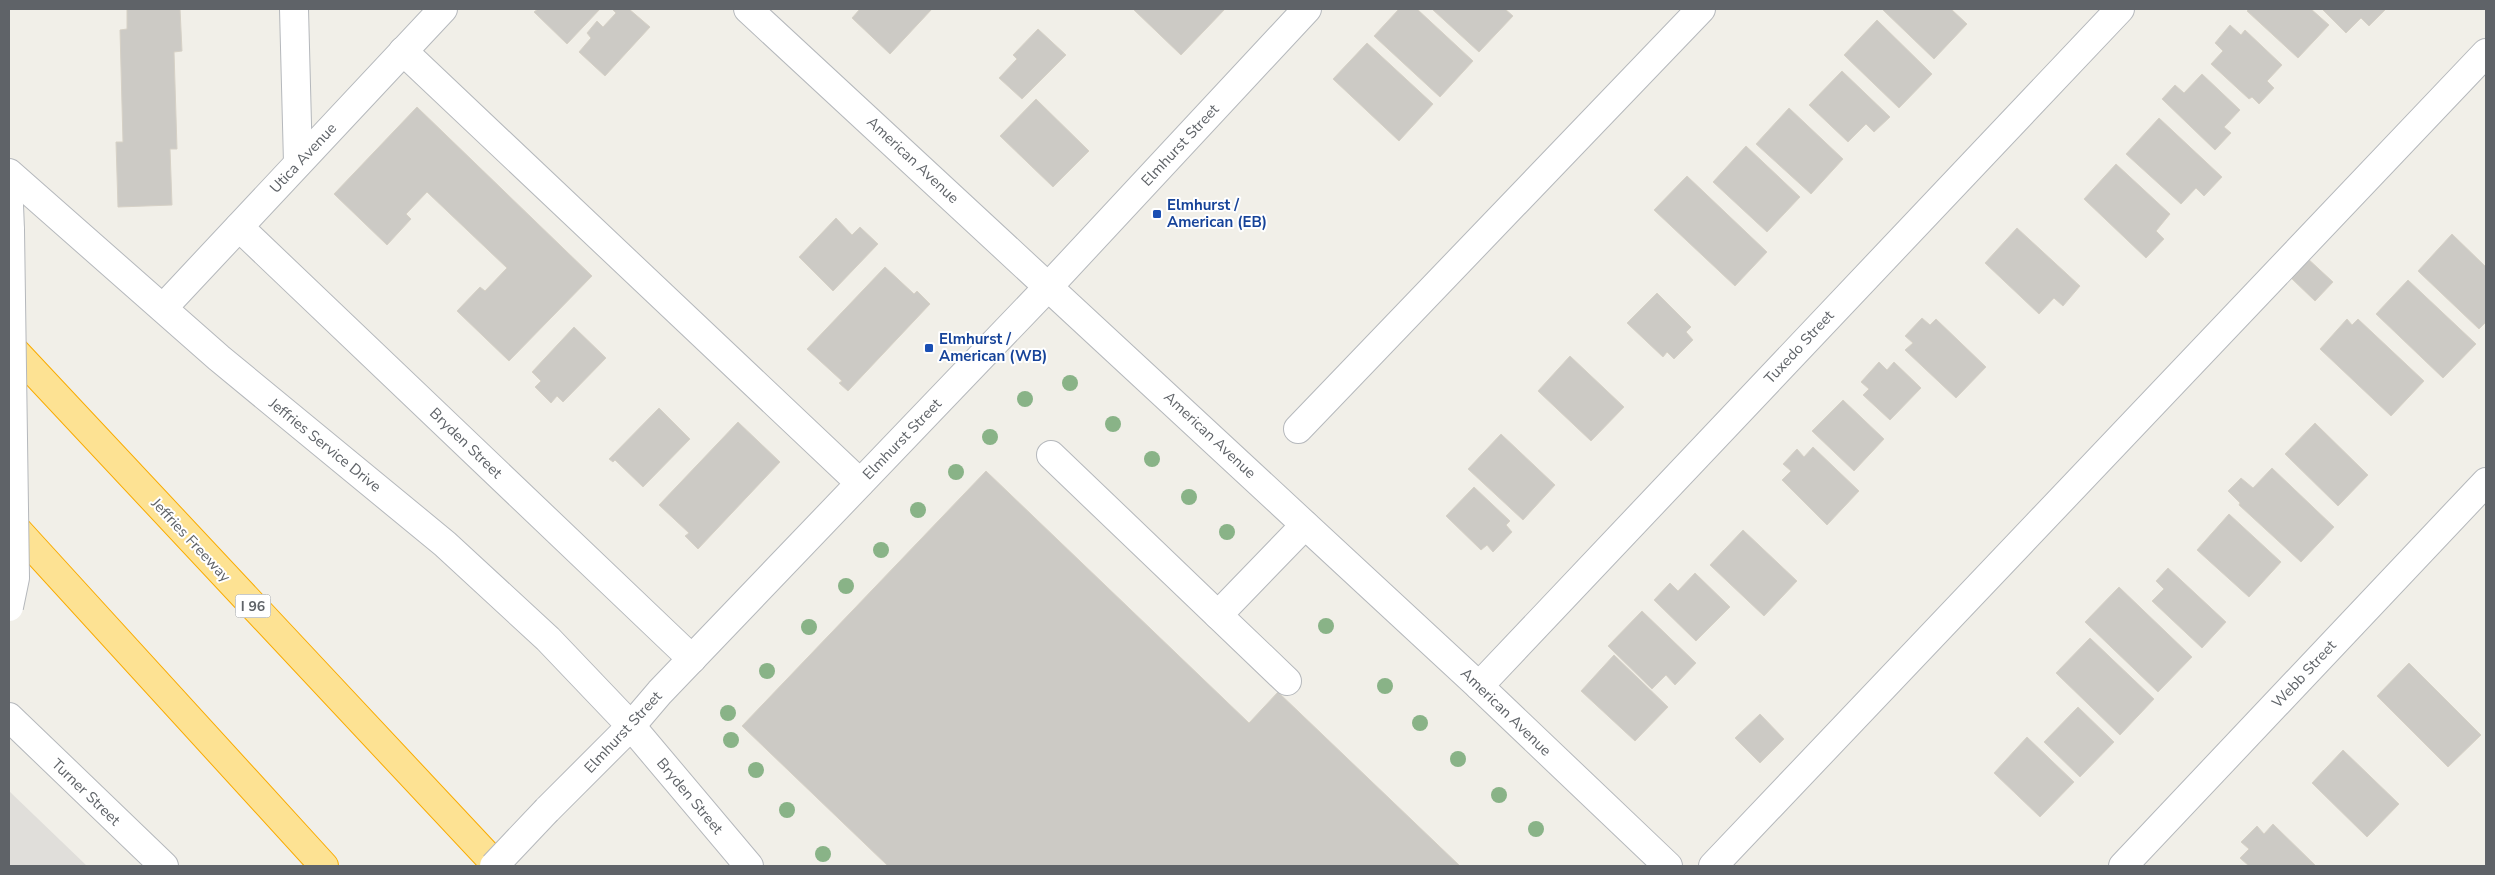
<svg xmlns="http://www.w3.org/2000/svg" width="2495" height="875" font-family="'Nunito Sans',sans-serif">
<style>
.industrial{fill:#e0deda}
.building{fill:#cccac5;stroke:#d6d1c6}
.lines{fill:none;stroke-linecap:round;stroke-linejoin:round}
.minor-casing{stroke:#b5b8bc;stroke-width:30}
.highway-casing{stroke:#f9ab00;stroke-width:30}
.minor{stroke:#fff;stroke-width:28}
.highway{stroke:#fde293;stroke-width:28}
.minor-bridge-casing{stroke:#b5b8bc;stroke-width:30;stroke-linecap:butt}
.minor-bridge{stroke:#fff;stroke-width:28}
.tree{fill:#89b387}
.transit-dot{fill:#1a4fb4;stroke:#fff;stroke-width:2}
.labels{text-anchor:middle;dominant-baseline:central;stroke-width:4;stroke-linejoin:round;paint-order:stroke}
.shield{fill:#fff;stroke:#8f9295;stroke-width:1}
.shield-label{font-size:14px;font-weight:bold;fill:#5f6368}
.street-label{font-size:15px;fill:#5f6368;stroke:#fff}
.transit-label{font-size:15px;font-weight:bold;fill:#164399;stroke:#fff;text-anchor:start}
</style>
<rect width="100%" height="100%" fill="#f1efe8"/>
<polygon class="industrial" points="9,791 87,866 9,866"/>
<g class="building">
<polygon points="127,9 180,9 182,51 174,52 177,149 170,149 172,205 118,207 116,142 123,142 120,30 127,29"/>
<polygon points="538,9 600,9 567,44 534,12"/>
<polygon points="612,9 629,9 650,27 605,76 579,52 591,38 587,33 597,21 603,27 616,13"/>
<polygon points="860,9 932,9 890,54 852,18"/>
<polygon points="1133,9 1225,9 1181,55"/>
<polygon points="1399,9 1417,9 1473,61 1440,97 1374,36"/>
<polygon points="1432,9 1505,9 1513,16 1479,52"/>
<polygon points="1882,9 1951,9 1967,24 1934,59"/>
<polygon points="2249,9 2311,9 2329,25 2298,58 2247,11"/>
<polygon points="2322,9 2383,9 2385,10 2369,26 2361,18 2346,33"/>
<polygon points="1877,20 1932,74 1899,108 1844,55"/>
<polygon points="2230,25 2241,35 2245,30 2282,65 2267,81 2274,88 2259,104 2252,97 2249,99 2211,64 2223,51 2215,43"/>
<polygon points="1038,29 1066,55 1022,99 999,78 1017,59 1013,55"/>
<polygon points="1367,43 1433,104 1399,141 1333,79"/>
<polygon points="1842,71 1890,117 1874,132 1866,124 1848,142 1809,105"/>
<polygon points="2202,74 2240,110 2224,127 2231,133 2215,150 2162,99 2175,85 2184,93"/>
<polygon points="1036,99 1089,151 1053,187 1000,136"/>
<polygon points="417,107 592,276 509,361 457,311 480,287 485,291 507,268 427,192 406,214 411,219 387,245 334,194"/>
<polygon points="1789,108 1843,159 1811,194 1756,144"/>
<polygon points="2159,118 2222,177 2204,196 2196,188 2181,204 2126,154"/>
<polygon points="1746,146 1800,197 1767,232 1713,182"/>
<polygon points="2116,164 2170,214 2156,231 2164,239 2146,258 2084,199"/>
<polygon points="1687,176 1767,252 1735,286 1654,210"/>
<polygon points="836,218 852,235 860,227 878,244 833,291 799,257"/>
<polygon points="2017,228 2080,286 2063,306 2054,298 2039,314 1985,263"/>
<polygon points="2452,234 2486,267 2486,322 2479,329 2418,271"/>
<polygon points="2306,257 2333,282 2315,301 2289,276"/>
<polygon points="885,267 914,294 917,291 930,304 848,391 839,383 842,381 807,349"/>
<polygon points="2408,280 2476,344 2443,378 2376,314"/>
<polygon points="1657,293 1691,327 1686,332 1693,340 1674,359 1667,352 1663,357 1627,323"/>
<polygon points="1922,318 1930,325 1936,319 1986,367 1956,398 1905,350 1913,343 1905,336"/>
<polygon points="2347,319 2352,325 2358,319 2424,381 2391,416 2320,349"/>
<polygon points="574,327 606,358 563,402 557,396 551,403 535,387 541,381 532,372"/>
<polygon points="1570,356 1624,407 1591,441 1538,391"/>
<polygon points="1879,362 1887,370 1894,362 1921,388 1890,420 1863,395 1869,389 1861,382"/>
<polygon points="1843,400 1884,439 1854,471 1812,431"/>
<polygon points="659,408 690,439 643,487 615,460 613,462 609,459"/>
<polygon points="738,422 780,462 698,549 685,536 689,533 659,505"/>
<polygon points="2315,423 2368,475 2338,506 2285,454"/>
<polygon points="1501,434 1555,485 1523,520 1468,469"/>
<polygon points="1813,447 1859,491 1827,525 1782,480 1791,471 1783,464 1797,449 1804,457"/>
<polygon points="2272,468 2334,527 2301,562 2239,505 2240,503 2228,491 2241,478 2253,488"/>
<polygon points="986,471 1249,723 1278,692 1460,866 888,866 742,726"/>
<polygon points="1474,487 1510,521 1506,525 1512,532 1493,552 1487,545 1481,550 1446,516"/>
<polygon points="2229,514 2281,562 2249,597 2197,550"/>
<polygon points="1743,530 1797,581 1764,616 1710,565"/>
<polygon points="2168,568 2226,622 2202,648 2152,601 2164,589 2156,581"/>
<polygon points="1695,573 1730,607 1696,641 1654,600 1670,583 1678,591"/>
<polygon points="2119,587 2192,657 2158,692 2085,622"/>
<polygon points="1642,611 1696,663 1675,685 1666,675 1652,689 1608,646"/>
<polygon points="2090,638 2154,699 2120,735 2056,673"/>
<polygon points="1614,655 1668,707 1635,741 1581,691"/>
<polygon points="2409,663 2481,735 2448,767 2377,696"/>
<polygon points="2078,707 2114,742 2080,777 2044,742"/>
<polygon points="1760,714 1784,739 1760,763 1735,738"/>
<polygon points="2027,737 2074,782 2040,817 1994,773"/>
<polygon points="2343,750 2399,804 2367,837 2312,783"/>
<polygon points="2273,824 2316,866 2249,866 2240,858 2249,849 2241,842 2257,826 2264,834"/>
</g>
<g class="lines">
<defs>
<g id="minor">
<polyline points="294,9 298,163"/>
<polyline points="748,9 1479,686 1668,866"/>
<polyline points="403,51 860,483"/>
<polyline points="9,173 219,358 445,544 548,639 631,726 749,866"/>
<polyline points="9,205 10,230"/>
<polyline points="239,227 692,659"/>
<polyline points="163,308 443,9"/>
<polyline points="1298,429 1701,9"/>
<polyline points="1051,455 1218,615"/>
<polyline points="1287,681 1218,615 1305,525"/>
<polyline points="1479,686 2120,9"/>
<polyline points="9,717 164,866"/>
<polyline points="547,810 631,726 660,692 1049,286 1307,9"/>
<polyline points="1713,866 2486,53"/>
<polyline points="2123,866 2486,482"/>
</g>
<g id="highway">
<polyline points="9,345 497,866"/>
<polyline points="9,521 324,866"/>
</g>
</defs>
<use href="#minor" class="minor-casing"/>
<use href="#highway" class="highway-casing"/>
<use href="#minor" class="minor"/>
<use href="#highway" class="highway"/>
<defs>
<g id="minor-bridge">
<polyline points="9,607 15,578 10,230"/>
<polyline points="494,866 547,810"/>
</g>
</defs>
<use href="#minor-bridge" class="minor-bridge-casing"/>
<use href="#minor-bridge" class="minor-bridge"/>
</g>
<g class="tree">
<circle cx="1070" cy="383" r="8"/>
<circle cx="1025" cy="399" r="8"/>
<circle cx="1113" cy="424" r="8"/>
<circle cx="990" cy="437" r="8"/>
<circle cx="1152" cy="459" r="8"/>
<circle cx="956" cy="472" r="8"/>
<circle cx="1189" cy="497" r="8"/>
<circle cx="918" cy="510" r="8"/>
<circle cx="1227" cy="532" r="8"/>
<circle cx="881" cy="550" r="8"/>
<circle cx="846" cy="586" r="8"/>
<circle cx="1326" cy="626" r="8"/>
<circle cx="809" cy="627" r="8"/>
<circle cx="767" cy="671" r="8"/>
<circle cx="1385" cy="686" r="8"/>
<circle cx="728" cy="713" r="8"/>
<circle cx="1420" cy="723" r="8"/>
<circle cx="731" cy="740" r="8"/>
<circle cx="1458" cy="759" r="8"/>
<circle cx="756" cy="770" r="8"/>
<circle cx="1499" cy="795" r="8"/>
<circle cx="787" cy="810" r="8"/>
<circle cx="1536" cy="829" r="8"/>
<circle cx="823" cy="854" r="8"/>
</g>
<g class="transit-dot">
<rect x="1152" y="209" width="10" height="10" rx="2.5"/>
<rect x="924" y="343" width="10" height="10" rx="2.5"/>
</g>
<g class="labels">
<rect class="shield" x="235.5" y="594.5" width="35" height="23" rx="4"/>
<g class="shield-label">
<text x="253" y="606">I 96</text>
</g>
<g class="street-label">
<text transform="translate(1180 145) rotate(-47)">Elmhurst Street</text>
<text transform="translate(303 158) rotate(-47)">Utica Avenue</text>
<text transform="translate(913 160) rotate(43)">American Avenue</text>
<text transform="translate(1799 347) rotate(-47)">Tuxedo Street</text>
<text transform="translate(1210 435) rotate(43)">American Avenue</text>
<text transform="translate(902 439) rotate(-46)">Elmhurst Street</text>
<text transform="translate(466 443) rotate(44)">Bryden Street</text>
<text transform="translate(325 445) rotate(39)">Jeffries Service Drive</text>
<text transform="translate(191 540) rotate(47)">Jeffries Freeway</text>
<text transform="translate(2304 674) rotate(-47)">Webb Street</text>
<text transform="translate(1506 712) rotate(44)">American Avenue</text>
<text transform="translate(623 732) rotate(-47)">Elmhurst Street</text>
<text transform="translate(86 792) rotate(44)">Turner Street</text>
<text transform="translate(690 796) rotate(50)">Bryden Street</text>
</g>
<g class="transit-label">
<text x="1167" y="205">Elmhurst /<tspan x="1167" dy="17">American (EB)</tspan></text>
<text x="939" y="339">Elmhurst /<tspan x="939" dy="17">American (WB)</tspan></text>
</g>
</g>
<rect width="2495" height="875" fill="none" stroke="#5f6368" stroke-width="20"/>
</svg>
